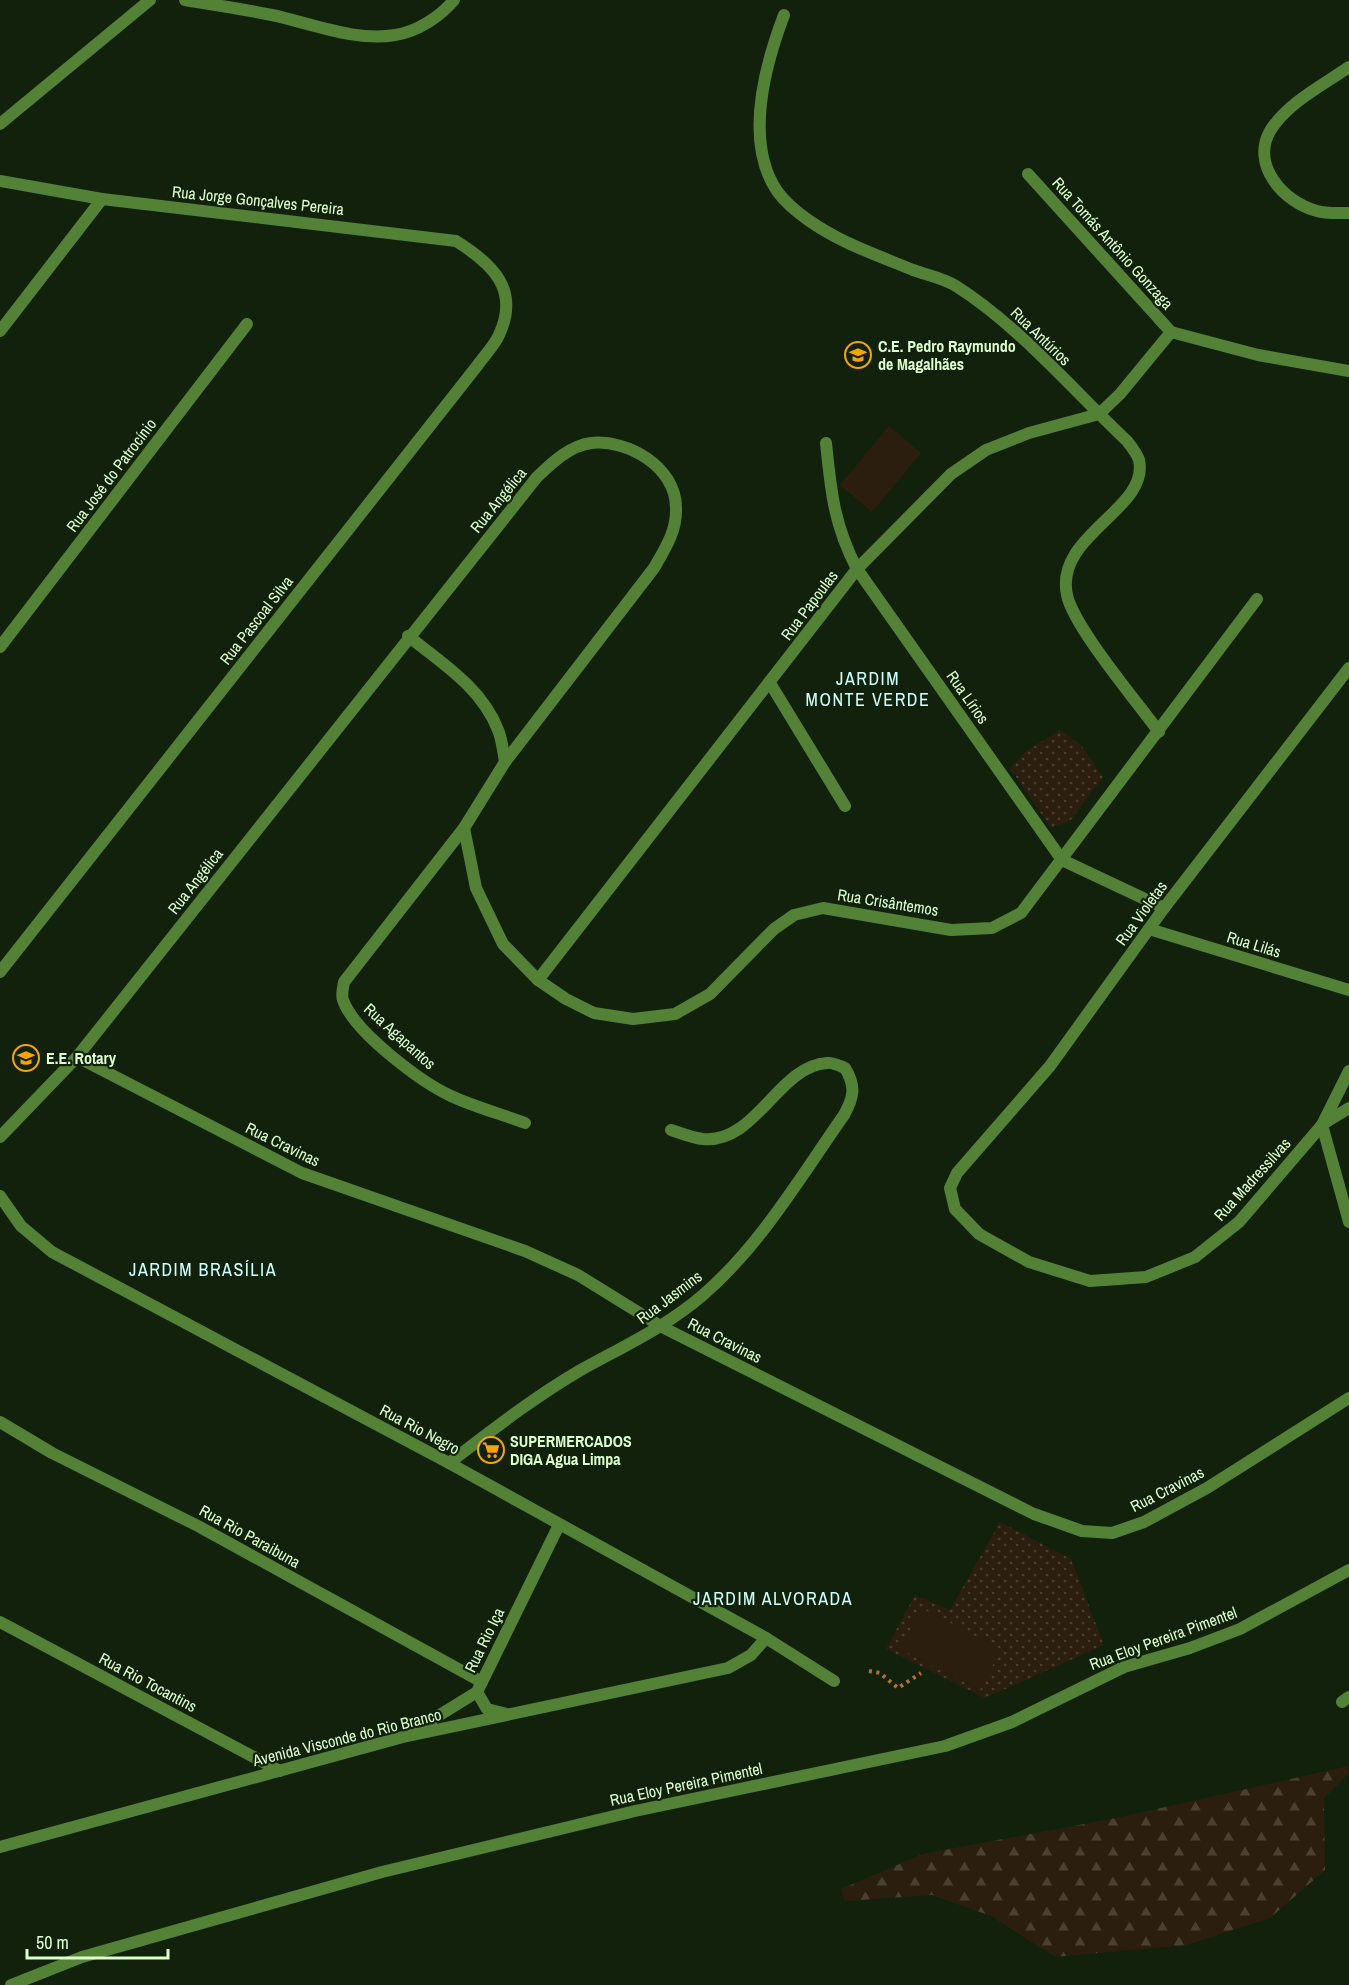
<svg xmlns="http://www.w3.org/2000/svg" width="1349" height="1985" font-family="'Archivo Narrow',sans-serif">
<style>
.green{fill:url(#green-dots)}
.forest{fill:url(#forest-firs)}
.pitch{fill:#2b1e0f}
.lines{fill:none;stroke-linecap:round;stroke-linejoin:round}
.path{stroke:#b5712a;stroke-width:4;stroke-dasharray:3 4.5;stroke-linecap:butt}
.minor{stroke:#538136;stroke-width:12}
.labels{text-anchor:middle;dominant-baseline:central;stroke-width:4.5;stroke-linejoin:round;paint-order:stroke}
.street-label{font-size:16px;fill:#dcffcc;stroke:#12210c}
.poi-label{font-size:16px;font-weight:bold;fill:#dcffcc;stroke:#12210c;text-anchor:start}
.neighbourhood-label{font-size:18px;letter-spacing:1.5px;fill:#cefffc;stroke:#12210c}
</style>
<defs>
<pattern id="green-dots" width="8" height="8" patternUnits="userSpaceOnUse" patternTransform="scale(1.5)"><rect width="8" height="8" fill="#2b1e0f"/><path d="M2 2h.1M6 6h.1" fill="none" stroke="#494031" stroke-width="1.8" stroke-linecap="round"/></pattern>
<pattern id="forest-firs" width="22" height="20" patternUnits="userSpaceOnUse" patternTransform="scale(1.5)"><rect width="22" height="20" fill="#2b1e0f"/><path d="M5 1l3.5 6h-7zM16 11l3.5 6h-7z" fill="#494031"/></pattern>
</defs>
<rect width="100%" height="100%" fill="#12210c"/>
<g class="green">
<polygon points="1060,730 1081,745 1103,777 1070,821 1051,828 1010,768 1025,752"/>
<polygon points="1000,1522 1071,1559 1104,1645 985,1698 886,1649 915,1595 950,1610"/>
</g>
<polygon class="forest" points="1349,1766 1349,1773 1324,1798 1325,1870 1270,1918 1186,1945 1055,1957 991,1916 932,1895 845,1901 841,1889 923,1854 1116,1818"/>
<g class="pitch">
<polygon points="889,426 921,453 872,512 840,485"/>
<polygon points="921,1608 1001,1649 980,1690 900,1649"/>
</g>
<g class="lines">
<polyline class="path" points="869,1671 880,1673 898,1688 921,1673"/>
<g class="minor">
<path d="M185 0C214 5 243 9 272 15 310 23 356 42 395 35 417 32 441 16 454 0"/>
<path d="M784 15C765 65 744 142 777 191 792 212 823 231 846 242 867 252 891 261 913 270 927 275 943 278 956 286 1019 326 1072 389 1127 441 1131 446 1137 454 1139 460 1150 509 1054 535 1067 595 1073 626 1138 703 1159 732"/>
<path d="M1349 67C1323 85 1287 103 1270 131 1251 165 1283 202 1317 211 1326 214 1339 213 1349 213"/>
<polyline points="0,124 150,0"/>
<polyline points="1028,174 1171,332 1258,355 1349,371"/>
<path d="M0 181 102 199 456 241C493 264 520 290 499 335 494 346 484 356 477 366L0 972"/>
<polyline points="0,331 102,199"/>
<path d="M826 443C831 492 834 525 857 569L1062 860 1164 908"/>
<path d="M408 636C442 663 482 688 498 730 502 739 503 751 505 762"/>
<polyline points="0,647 247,324"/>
<polyline points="1349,668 1164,908 1050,1066 957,1173 950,1188 955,1209 979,1234 1029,1262 1090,1281 1146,1277 1195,1257 1239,1222 1322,1125 1349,1071"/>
<polyline points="770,683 845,806"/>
<polyline points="464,828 476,888 503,944 538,980 566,999 594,1013 633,1019 675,1014 710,994 774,929 794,915 823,908 951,930 992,928 1021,913 1257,599"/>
<polyline points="1149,929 1349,990"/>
<polyline points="538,980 857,569 951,474 986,450 1029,433 1099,414 1120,394 1171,332"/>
<polyline points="77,1057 302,1173 525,1251 578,1275 662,1327 1034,1514 1082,1531 1112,1533 1144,1522 1207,1488 1349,1398"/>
<polyline points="1323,1124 1349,1108"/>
<polyline points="1322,1125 1349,1222"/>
<path d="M0 1137 77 1057 537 477C552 463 569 446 591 443 628 439 676 467 676 508 677 531 665 549 654 568L505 762 464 828 344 982C343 988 341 995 343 1000 354 1032 421 1082 451 1096 475 1107 501 1114 525 1123"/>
<polyline points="0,1196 21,1226 52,1252 449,1463 766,1638 834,1681"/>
<polyline points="0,1422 52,1453 198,1526 482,1682"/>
<path d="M449 1463C491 1431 533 1398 579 1371 622 1347 666 1327 703 1295 760 1246 801 1176 844 1115 854 1097 856 1086 845 1068 840 1066 832 1062 827 1063 778 1066 756 1144 703 1139 692 1138 681 1133 671 1130"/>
<polyline points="0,1622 280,1771"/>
<polyline points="477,1692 487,1709 507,1714"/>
<polyline points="1342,1702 1349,1697"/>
<polyline points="412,1732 477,1692 559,1525"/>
<polyline points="0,1847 403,1737 728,1668 751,1655 766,1638"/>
<polyline points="11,1985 82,1957 382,1872 635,1811 945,1746 1012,1722 1124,1667 1190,1648 1240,1629 1349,1570"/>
</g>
</g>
<defs>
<symbol id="school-ring" viewBox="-11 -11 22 22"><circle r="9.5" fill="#12210c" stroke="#f7a600" stroke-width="1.5"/><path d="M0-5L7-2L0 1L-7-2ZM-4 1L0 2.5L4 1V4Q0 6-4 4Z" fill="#f7a600"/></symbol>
<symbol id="supermarket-ring" viewBox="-11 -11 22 22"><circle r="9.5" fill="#12210c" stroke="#f7a600" stroke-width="1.5"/><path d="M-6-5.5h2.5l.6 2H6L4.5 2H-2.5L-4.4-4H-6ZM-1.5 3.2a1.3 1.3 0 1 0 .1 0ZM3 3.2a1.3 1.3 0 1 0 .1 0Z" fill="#f7a600"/></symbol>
</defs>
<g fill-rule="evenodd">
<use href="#school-ring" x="843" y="340" width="30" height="30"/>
<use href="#school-ring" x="11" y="1043" width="30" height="30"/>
<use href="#supermarket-ring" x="476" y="1435" width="30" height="30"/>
</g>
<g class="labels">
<g class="street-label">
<text transform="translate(258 200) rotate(6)">Rua Jorge Gonçalves Pereira</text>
<text transform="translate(1113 243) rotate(48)">Rua Tomás Antônio Gonzaga</text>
<text transform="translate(1041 336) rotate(44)">Rua Antúrios</text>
<text transform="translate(111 475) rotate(-53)">Rua José do Patrocínio</text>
<text transform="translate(498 500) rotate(-51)">Rua Angélica</text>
<text transform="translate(809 605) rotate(-53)">Rua Papoulas</text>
<text transform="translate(256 620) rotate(-52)">Rua Pascoal Silva</text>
<text transform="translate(968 697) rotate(55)">Rua Lírios</text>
<text transform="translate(195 881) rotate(-52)">Rua Angélica</text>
<text transform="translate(888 902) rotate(9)">Rua Crisântemos</text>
<text transform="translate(1141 913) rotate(-54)">Rua Violetas</text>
<text transform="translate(1254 944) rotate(17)">Rua Lilás</text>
<text transform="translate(400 1036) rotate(42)">Rua Agapantos</text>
<text transform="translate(283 1144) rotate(26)">Rua Cravinas</text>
<text transform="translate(1252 1179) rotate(-48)">Rua Madressilvas</text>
<text transform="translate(669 1297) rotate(-37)">Rua Jasmins</text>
<text transform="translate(725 1340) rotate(27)">Rua Cravinas</text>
<text transform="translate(420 1429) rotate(28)">Rua Rio Negro</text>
<text transform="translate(1167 1489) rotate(-27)">Rua Cravinas</text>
<text transform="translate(250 1536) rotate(29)">Rua Rio Paraibuna</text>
<text transform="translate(1163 1638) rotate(-20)">Rua Eloy Pereira Pimentel</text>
<text transform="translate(484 1640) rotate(-64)">Rua Rio Iça</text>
<text transform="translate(148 1682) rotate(28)">Rua Rio Tocantins</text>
<text transform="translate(347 1737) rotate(-14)">Avenida Visconde do Rio Branco</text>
<text transform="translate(686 1784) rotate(-12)">Rua Eloy Pereira Pimentel</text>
</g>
<g class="poi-label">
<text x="878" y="346">C.E. Pedro Raymundo<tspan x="878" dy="18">de Magalhães</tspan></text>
<text x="46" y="1058">E.E. Rotary</text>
<text x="510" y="1441">SUPERMERCADOS<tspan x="510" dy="18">DIGA Agua Limpa</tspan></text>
</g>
<g class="neighbourhood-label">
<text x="868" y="678">JARDIM<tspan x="868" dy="21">MONTE VERDE</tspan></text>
<text x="203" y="1269">JARDIM BRASÍLIA</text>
<text x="773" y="1598">JARDIM ALVORADA</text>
</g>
</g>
<path d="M27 1949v9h141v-9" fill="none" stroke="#dcffcc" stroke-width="3"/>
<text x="36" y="1949" font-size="18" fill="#dcffcc" stroke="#12210c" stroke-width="4.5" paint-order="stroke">50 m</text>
</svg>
